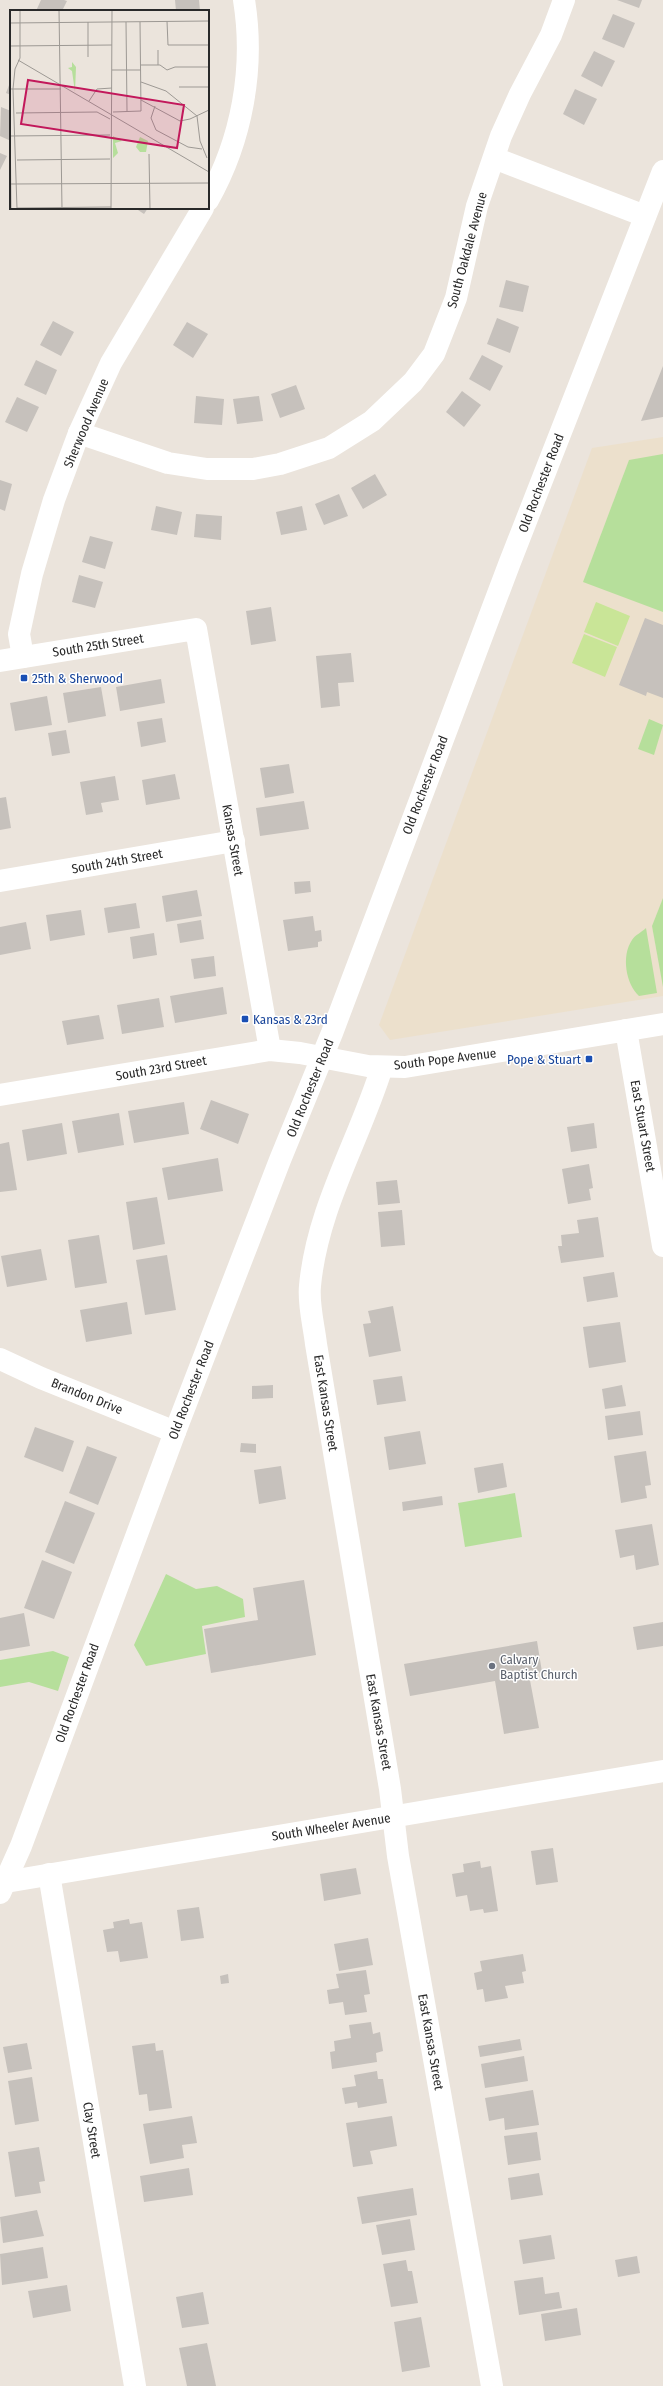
<svg xmlns="http://www.w3.org/2000/svg" width="663" height="2386" font-family="'Fira Sans Condensed',sans-serif">
<style>
.education{fill:#ece0cc}
.green{fill:#b6df9b}
.pitch{fill:#c9e597}
.building{fill:#c6c1bc}
.lines{fill:none;stroke-linecap:round;stroke-linejoin:round}
.minor{stroke:#fff;stroke-width:22}
.transit-dot{fill:#1a4fb4;stroke:#fff;stroke-width:1.5}
.worship-dot{fill:#6b7280;stroke:#fff;stroke-width:1.5}
.labels{text-anchor:middle;dominant-baseline:central;stroke-width:3;stroke-linejoin:round;paint-order:stroke}
.street-label{font-size:13px;fill:#292929;stroke:#fff}
.transit-label{font-size:13px;fill:#164399;stroke:#fff;text-anchor:start}
.worship-label{font-size:13px;fill:#5b616d;stroke:#fff;text-anchor:start}
.inset-road{fill:none;stroke:#9d9994;stroke-width:1}
.view{fill:#c2185b;fill-opacity:0.15;stroke:#c2185b;stroke-width:2}
.inset-edge{fill:none;stroke:#292929;stroke-width:2}
</style>
<rect width="100%" height="100%" fill="#ebe4dc"/>
<polygon class="education" points="663,437 663,996 390,1040 379,1025 592,448"/>
<g class="green">
<polygon points="663,454 663,612 583,582 629,460"/>
<polygon points="649,719 663,725 654,755 638,749"/>
<polygon points="663,898 663,987 652,926"/>
<path d="M646 928 657 993 639 996C626 984 621 956 632 940 635 935 642 932 646 928Z"/>
<polygon points="515,1493 522,1537 465,1547 458,1503"/>
<polygon points="166,1574 196,1589 217,1586 243,1599 245,1617 202,1626 206,1654 146,1666 134,1645"/>
<polygon points="53,1651 69,1657 58,1691 29,1682 0,1687 0,1660"/>
</g>
<g class="pitch">
<polygon points="596,602 630,616 618,646 584,632"/>
<polygon points="584,634 617,647 605,677 572,663"/>
</g>
<g class="building">
<polygon points="41,0 64,0 67,1 62,11 36,11"/>
<polygon points="175,0 199,0 200,11 176,11"/>
<polygon points="617,0 642,0 639,8"/>
<polygon points="613,14 635,23 624,48 602,39"/>
<polygon points="594,51 615,61 602,87 581,76"/>
<polygon points="11,80 11,95 6,93"/>
<polygon points="575,89 597,99 584,125 563,114"/>
<polygon points="1,107 11,111 11,141 0,136"/>
<polygon points="0,153 7,156 0,170"/>
<polygon points="135,208 148,208 144,214"/>
<polygon points="506,280 529,286 523,312 499,307"/>
<polygon points="497,318 519,327 510,353 487,344"/>
<polygon points="53,321 74,332 61,356 40,345"/>
<polygon points="187,322 208,334 193,358 173,345"/>
<polygon points="482,355 503,366 490,391 469,379"/>
<polygon points="36,360 57,370 46,395 24,385"/>
<polygon points="663,366 663,417 641,421"/>
<polygon points="296,385 305,409 280,418 271,394"/>
<polygon points="462,391 481,405 464,427 446,412"/>
<polygon points="196,396 224,399 222,425 194,423"/>
<polygon points="259,396 263,421 237,424 233,399"/>
<polygon points="17,397 39,407 27,432 5,422"/>
<polygon points="375,474 387,495 363,509 351,488"/>
<polygon points="0,480 12,484 5,511 0,509"/>
<polygon points="339,494 348,516 324,525 315,504"/>
<polygon points="156,506 182,512 177,535 151,530"/>
<polygon points="302,506 307,530 281,535 276,512"/>
<polygon points="196,514 222,516 221,540 194,537"/>
<polygon points="90,536 113,542 105,569 82,562"/>
<polygon points="79,575 103,582 95,608 72,602"/>
<polygon points="271,607 276,641 251,645 246,611"/>
<polygon points="645,618 663,625 663,698 647,692 646,696 619,685"/>
<polygon points="351,653 354,682 338,683 340,706 321,708 316,656"/>
<polygon points="161,679 165,703 120,711 116,687"/>
<polygon points="101,687 106,716 68,723 63,693"/>
<polygon points="47,696 52,725 15,731 10,703"/>
<polygon points="162,718 166,742 141,747 137,722"/>
<polygon points="66,730 70,753 52,756 48,733"/>
<polygon points="289,764 294,793 265,798 260,768"/>
<polygon points="175,774 180,799 146,805 142,780"/>
<polygon points="115,776 119,800 101,803 103,812 86,815 80,782"/>
<polygon points="6,797 11,828 0,830 0,798"/>
<polygon points="304,801 309,829 260,836 256,808"/>
<polygon points="310,881 311,892 295,894 294,882"/>
<polygon points="197,890 202,916 166,922 162,896"/>
<polygon points="136,903 140,928 108,933 104,908"/>
<polygon points="81,910 85,935 50,941 46,915"/>
<polygon points="313,916 315,931 321,930 322,941 318,942 318,947 288,951 283,920"/>
<polygon points="201,920 204,939 180,943 177,924"/>
<polygon points="26,922 31,949 0,955 0,927"/>
<polygon points="154,933 157,955 133,959 130,937"/>
<polygon points="214,956 216,976 194,979 191,959"/>
<polygon points="223,987 227,1014 175,1023 170,996"/>
<polygon points="159,998 164,1027 122,1034 117,1005"/>
<polygon points="99,1015 104,1039 67,1045 62,1021"/>
<polygon points="211,1100 249,1114 238,1144 200,1129"/>
<polygon points="184,1102 189,1134 134,1143 128,1111"/>
<polygon points="119,1113 124,1145 78,1153 72,1121"/>
<polygon points="62,1123 67,1154 27,1161 22,1130"/>
<polygon points="594,1123 597,1148 571,1152 567,1127"/>
<polygon points="9,1142 17,1190 0,1192 0,1144"/>
<polygon points="218,1158 223,1191 168,1200 162,1168"/>
<polygon points="589,1164 593,1188 589,1189 591,1200 568,1204 562,1169"/>
<polygon points="397,1180 400,1203 378,1205 376,1182"/>
<polygon points="157,1197 165,1244 133,1250 126,1202"/>
<polygon points="402,1210 405,1245 381,1247 378,1212"/>
<polygon points="598,1217 604,1257 561,1263 558,1246 562,1246 561,1235 579,1233 577,1220"/>
<polygon points="99,1235 107,1283 75,1288 68,1240"/>
<polygon points="41,1249 47,1280 7,1287 1,1256"/>
<polygon points="167,1255 176,1310 145,1315 136,1260"/>
<polygon points="614,1272 618,1297 587,1302 583,1277"/>
<polygon points="127,1302 132,1334 86,1342 80,1310"/>
<polygon points="393,1306 401,1351 369,1357 363,1324 371,1323 368,1311"/>
<polygon points="620,1322 626,1362 589,1368 583,1327"/>
<polygon points="402,1376 406,1401 377,1405 373,1380"/>
<polygon points="273,1385 273,1398 252,1399 252,1386"/>
<polygon points="622,1385 626,1406 605,1409 602,1389"/>
<polygon points="640,1411 643,1435 608,1440 605,1416"/>
<polygon points="35,1427 74,1441 63,1472 24,1457"/>
<polygon points="420,1431 426,1464 389,1470 384,1437"/>
<polygon points="241,1443 256,1444 256,1453 240,1452"/>
<polygon points="87,1446 117,1457 98,1505 69,1493"/>
<polygon points="646,1451 651,1485 645,1486 647,1498 621,1503 614,1456"/>
<polygon points="503,1463 507,1487 478,1493 474,1468"/>
<polygon points="281,1466 286,1499 259,1504 254,1470"/>
<polygon points="442,1496 443,1505 403,1511 402,1502"/>
<polygon points="65,1501 95,1513 74,1564 45,1552"/>
<polygon points="652,1524 659,1565 636,1570 634,1555 620,1558 615,1530"/>
<polygon points="42,1560 72,1572 54,1619 24,1608"/>
<polygon points="304,1580 316,1655 211,1673 204,1629 258,1620 253,1588"/>
<polygon points="24,1613 30,1646 0,1651 0,1618"/>
<polygon points="663,1622 663,1646 637,1650 633,1627"/>
<polygon points="537,1641 542,1672 529,1675 539,1728 504,1734 495,1681 410,1696 404,1664"/>
<polygon points="553,1848 558,1882 536,1885 531,1851"/>
<polygon points="480,1861 481,1868 491,1866 498,1911 484,1913 483,1909 470,1911 467,1895 456,1897 452,1874 464,1872 463,1864"/>
<polygon points="356,1868 361,1894 324,1901 320,1874"/>
<polygon points="199,1907 204,1938 181,1941 177,1910"/>
<polygon points="129,1919 130,1924 142,1922 148,1958 120,1962 118,1951 107,1952 103,1930 114,1928 113,1922"/>
<polygon points="368,1938 373,1965 339,1971 334,1944"/>
<polygon points="523,1954 526,1971 522,1972 524,1983 505,1986 508,1998 485,2002 483,1989 477,1990 474,1973 482,1971 480,1961"/>
<polygon points="366,1970 370,1994 364,1995 367,2012 345,2015 343,2002 329,2004 327,1990 339,1988 336,1974"/>
<polygon points="228,1974 229,1983 221,1984 220,1976"/>
<polygon points="371,2022 373,2034 380,2032 383,2051 376,2053 377,2062 332,2069 330,2052 335,2051 334,2041 351,2038 349,2025"/>
<polygon points="520,2039 522,2050 480,2057 478,2046"/>
<polygon points="27,2043 32,2069 8,2073 3,2047"/>
<polygon points="155,2043 156,2051 163,2050 172,2108 149,2111 147,2094 139,2095 132,2046"/>
<polygon points="524,2056 528,2081 485,2088 481,2064"/>
<polygon points="377,2071 378,2079 383,2079 387,2103 358,2108 357,2102 345,2104 342,2088 356,2086 354,2075"/>
<polygon points="32,2077 39,2121 15,2125 8,2081"/>
<polygon points="533,2090 539,2125 505,2130 504,2118 489,2121 485,2098"/>
<polygon points="192,2116 197,2143 182,2145 184,2158 150,2164 143,2124"/>
<polygon points="392,2116 397,2146 370,2151 373,2164 353,2167 346,2123"/>
<polygon points="537,2132 541,2160 508,2165 504,2136"/>
<polygon points="39,2147 45,2181 39,2182 41,2193 15,2197 8,2152"/>
<polygon points="189,2168 193,2195 144,2202 140,2176"/>
<polygon points="539,2173 543,2195 511,2200 508,2178"/>
<polygon points="413,2188 417,2215 362,2224 357,2197"/>
<polygon points="37,2210 44,2236 3,2243 0,2217"/>
<polygon points="410,2219 415,2250 382,2255 376,2225"/>
<polygon points="551,2235 555,2259 523,2264 519,2240"/>
<polygon points="43,2247 48,2278 2,2285 0,2254"/>
<polygon points="637,2256 640,2273 618,2277 615,2260"/>
<polygon points="406,2260 408,2271 412,2271 418,2303 391,2307 383,2264"/>
<polygon points="543,2277 545,2294 559,2292 562,2308 519,2315 514,2281"/>
<polygon points="67,2285 71,2311 33,2318 28,2291"/>
<polygon points="203,2292 209,2324 182,2328 176,2297"/>
<polygon points="577,2308 581,2335 545,2341 541,2314"/>
<polygon points="421,2317 430,2367 402,2372 394,2322"/>
<polygon points="207,2343 216,2386 187,2386 179,2348"/>
</g>
<g class="lines">
<g class="minor">
<polyline points="494,158 645,216"/>
<path d="M208 200C242 140 255 68 244 0"/>
<polyline points="79,433 168,463 207,469 253,469 280,464 329,448 372,421 413,382 434,354 456,298 477,206 501,136 520,94 551,35 564,0"/>
<polyline points="23,657 19,634 32,574 54,500 79,433 111,363 203,208"/>
<polyline points="0,661 196,629 270,1050"/>
<polyline points="0,881 234,841"/>
<polyline points="626,1030 663,1246"/>
<path d="M382 1067C359 1141 317 1208 310 1286 308 1304 314 1326 316 1344L390 1789 398 1856 492 2386"/>
<polyline points="0,1095 270,1050 300,1053 368,1066 405,1067 663,1024"/>
<polyline points="0,1359 41,1378 175,1432"/>
<polyline points="49,1874 135,2386"/>
<polyline points="0,1883 663,1771"/>
<polyline points="0,1893 21,1846 175,1432 280,1160 332,1033 510,562 663,171"/>
</g>
</g>
<g class="transit-dot">
<rect x="20" y="674" width="8" height="8" rx="2"/>
<rect x="241" y="1015" width="8" height="8" rx="2"/>
<rect x="585" y="1055" width="8" height="8" rx="2"/>
</g>
<circle class="worship-dot" cx="492" cy="1666" r="4"/>
<g class="labels">
<g class="street-label">
<text transform="translate(467 250) rotate(-75)">South Oakdale Avenue</text>
<text transform="translate(86 423) rotate(-67)">Sherwood Avenue</text>
<text transform="translate(541 483) rotate(-69)">Old Rochester Road</text>
<text transform="translate(98 645) rotate(-9)">South 25th Street</text>
<text transform="translate(425 785) rotate(-69)">Old Rochester Road</text>
<text transform="translate(233 840) rotate(80)">Kansas Street</text>
<text transform="translate(117 861) rotate(-10)">South 24th Street</text>
<text transform="translate(445 1059) rotate(-7)">South Pope Avenue</text>
<text transform="translate(161 1068) rotate(-10)">South 23rd Street</text>
<text transform="translate(310 1088) rotate(-68)">Old Rochester Road</text>
<text transform="translate(643 1126) rotate(80)">East Stuart Street</text>
<text transform="translate(191 1390) rotate(-69)">Old Rochester Road</text>
<text transform="translate(87 1396) rotate(22)">Brandon Drive</text>
<text transform="translate(326 1403) rotate(81)">East Kansas Street</text>
<text transform="translate(77 1693) rotate(-70)">Old Rochester Road</text>
<text transform="translate(379 1722) rotate(80)">East Kansas Street</text>
<text transform="translate(331 1827) rotate(-9)">South Wheeler Avenue</text>
<text transform="translate(431 2042) rotate(80)">East Kansas Street</text>
<text transform="translate(92 2130) rotate(81)">Clay Street</text>
</g>
<g class="transit-label">
<text x="32" y="678">25th &amp; Sherwood</text>
<text x="253" y="1019">Kansas &amp; 23rd</text>
<text x="581" y="1059" text-anchor="end">Pope &amp; Stuart</text>
</g>
<g class="worship-label">
<text x="500" y="1659">Calvary<tspan x="500" dy="15">Baptist Church</tspan></text>
</g>
</g>
<g transform="translate(10 10)">
<rect width="199" height="199" fill="#ebe4dc"/>
<path d="M62 52 66 57 65 82 62 61 58 58 62 57ZM103 126 112 131 105 133 108 143 103 148ZM130 127 138 131 136 142H130L126 137Z" fill="#b6df9b"/>
<path class="inset-road" d="M49 0 52 199M157 11 158 35H199M78 12V47M116 12 117 101M0 13 199 11M0 36 102 35M148 40V55M8 50 199 162M131 55H150L157 60 165 57H199M102 60H131M131 72 156 81 187 106 190 131 197 148M169 77H199M0 79H51M131 90 170 111 180 109 199 100M79 91 87 79 102 78M145 96 141 108 146 120 178 137 192 139M103 102 131 101 130 12M6 103 87 102 100 109M0 104 1 199M0 126 100 125M139 144 140 199M7 150 100 149M0 174 199 173M7 198 101 197M7 199 3 79 5 59 10 48V0M101 199 102 0"/>
<path class="view" d="M18 70 174 95 167 138 11 114Z"/>
<rect width="199" height="199" class="inset-edge"/>
</g>
</svg>
